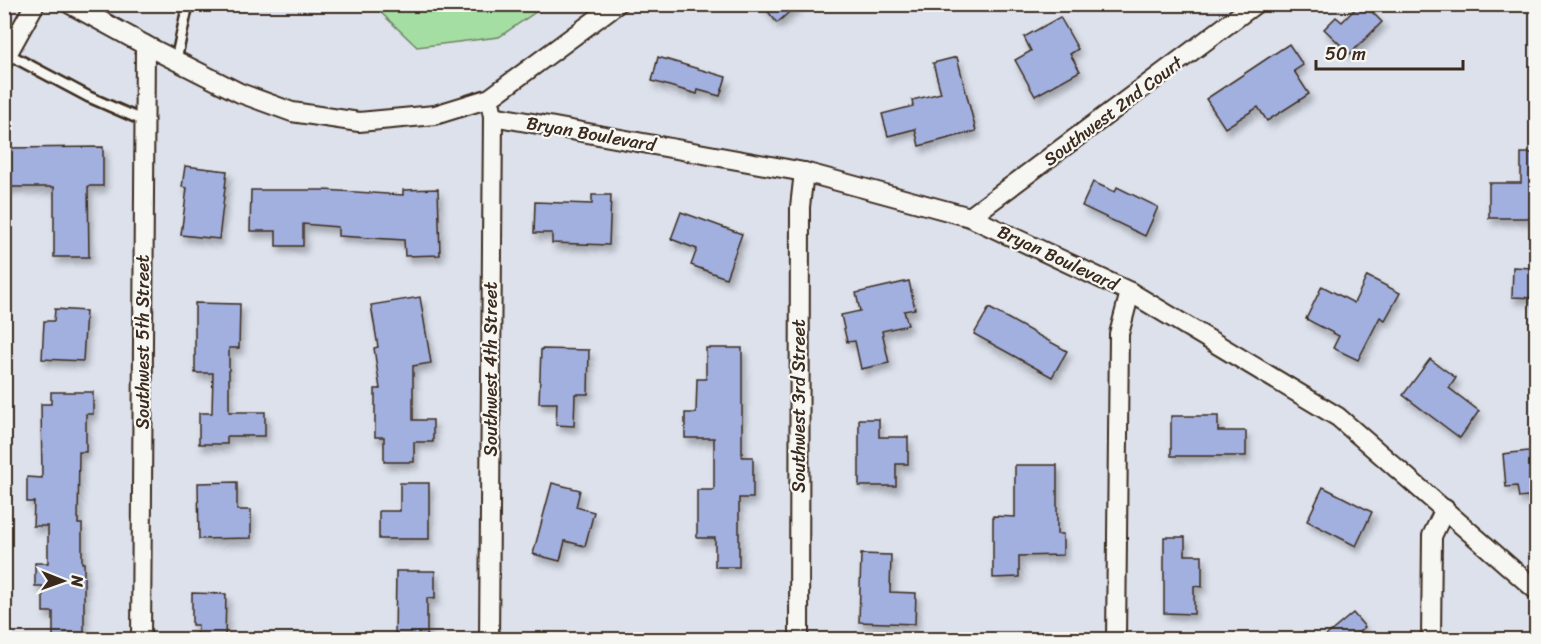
<svg xmlns="http://www.w3.org/2000/svg" width="1541" height="644" font-family="Sriracha,sans-serif">
<style>
.green{fill:#a4dea3;stroke:#708460;stroke-width:1.5}
.building{fill:#a1b0df;stroke:#3b2a1e;stroke-width:1.5;filter:url(#shadow)}
.lines{fill:none;stroke-linecap:round;stroke-linejoin:round}
.service-casing{stroke:#3b2a1e;stroke-width:14}
.minor-casing{stroke:#3b2a1e;stroke-width:22}
.service{stroke:#f6f6f2;stroke-width:9}
.minor{stroke:#f6f6f2;stroke-width:18}
.labels{text-anchor:middle;dominant-baseline:central;stroke-width:4.5;stroke-linejoin:round;paint-order:stroke}
.street-label{font-size:18px;fill:#3b2a1e;stroke:#f6f6f2}
</style>
<defs>
<filter id="shadow"><feDropShadow dx="3.5" dy="6" stdDeviation="3" flood-color="#0004"/></filter>
</defs>
<rect width="100%" height="100%" fill="#dce1ec"/>
<filter id="ink" filterUnits="userSpaceOnUse"><feTurbulence type="fractalNoise" baseFrequency=".0167" numOctaves="2"/><feDisplacementMap in="SourceGraphic" scale="12" xChannelSelector="R" yChannelSelector="G"/><feConvolveMatrix kernelMatrix="1 2 1 2 8 2 1 2 1" color-interpolation-filters="sRGB"/></filter>
<g filter="url(#ink)">
<polygon class="green" points="373,5 546,5 499,37 417,47"/>
<g class="building">
<polygon points="762,4 798,4 777,23"/>
<polygon points="1360,4 1364,4 1382,22 1350,54 1324,29 1336,17 1342,22"/>
<polygon points="1060,17 1078,49 1070,54 1080,71 1035,96 1015,60 1031,51 1024,37"/>
<polygon points="1289,44 1303,65 1294,71 1309,94 1267,121 1258,107 1225,128 1206,99"/>
<polygon points="658,57 726,77 720,96 698,90 697,94 652,81"/>
<polygon points="957,57 976,131 919,146 915,129 888,136 882,114 913,106 912,100 941,93 933,63"/>
<polygon points="103,147 103,186 88,186 89,257 54,257 54,187 4,187 4,148"/>
<polygon points="1521,153 1536,153 1536,218 1489,218 1489,183 1521,183"/>
<polygon points="185,166 227,171 219,239 181,235 187,188 182,187"/>
<polygon points="1093,182 1115,192 1117,187 1158,207 1145,236 1082,206"/>
<polygon points="438,189 440,255 405,256 404,240 338,236 338,227 303,224 303,246 276,246 276,231 250,231 251,190 324,190 403,195 403,190"/>
<polygon points="592,195 611,195 609,245 552,243 552,233 534,233 535,202 592,204"/>
<polygon points="681,212 742,234 726,278 691,265 697,249 671,239"/>
<polygon points="1513,267 1532,268 1532,277 1536,277 1536,298 1512,297"/>
<polygon points="1367,276 1400,293 1385,320 1380,317 1358,360 1333,348 1339,336 1306,319 1322,286 1354,303"/>
<polygon points="909,281 915,309 904,311 908,325 882,331 889,363 861,369 855,341 847,342 841,315 860,311 856,293"/>
<polygon points="420,297 431,363 413,366 413,420 433,420 433,442 414,442 414,462 384,462 384,437 375,437 375,389 380,389 374,348 378,347 371,305"/>
<polygon points="195,303 240,304 239,348 229,348 229,412 265,412 265,436 227,436 227,444 199,444 199,413 212,413 213,373 195,373"/>
<polygon points="989,308 1067,351 1052,377 974,334"/>
<polygon points="55,309 86,311 83,361 42,359 44,321 54,321"/>
<polygon points="706,348 742,348 742,457 753,457 753,498 739,498 739,567 715,567 715,538 697,538 697,490 714,490 714,438 685,438 685,413 696,413 697,379 706,379"/>
<polygon points="541,349 589,350 588,394 575,394 574,426 556,425 557,403 539,403"/>
<polygon points="1430,359 1456,378 1449,388 1479,411 1460,438 1403,395"/>
<polygon points="51,392 93,392 93,414 86,414 86,452 79,452 78,524 82,524 82,563 84,563 84,638 53,638 53,612 43,612 43,586 35,586 35,563 48,563 48,526 33,526 34,502 27,502 27,477 42,478 41,404 51,404"/>
<polygon points="1171,416 1218,416 1218,431 1246,431 1246,456 1171,456"/>
<polygon points="859,419 879,419 879,437 908,437 908,464 896,464 896,486 859,486"/>
<polygon points="1536,450 1536,496 1519,498 1517,486 1506,487 1503,454"/>
<polygon points="1015,465 1057,465 1057,534 1063,534 1063,555 1019,556 1019,577 993,578 993,516 1015,517"/>
<polygon points="237,482 237,510 251,510 251,538 199,539 198,483"/>
<polygon points="400,483 429,483 429,539 379,539 379,511 400,511"/>
<polygon points="552,483 580,490 576,507 594,512 585,546 565,541 560,561 533,554"/>
<polygon points="1323,487 1372,512 1356,546 1307,521"/>
<polygon points="1164,537 1185,537 1185,555 1202,555 1202,587 1194,586 1194,614 1164,613"/>
<polygon points="861,554 891,555 890,592 916,593 915,624 859,622"/>
<polygon points="396,571 435,571 435,599 427,598 427,639 395,638"/>
<polygon points="192,593 226,594 225,639 197,639 198,625 192,625"/>
<polygon points="1353,613 1365,627 1351,639 1322,639"/>
</g>
<g class="lines">
<defs>
<g id="service">
<polyline points="8,54 89,97 144,121"/>
<polyline points="176,60 188,4"/>
</g>
<g id="minor">
<polyline points="70,4 145,45 240,93 292,112 359,122 435,115 490,98 617,4"/>
<polyline points="4,60 35,4"/>
<polyline points="493,116 804,172 970,217 1130,292 1338,417 1536,590"/>
<polyline points="970,217 1255,4"/>
<polyline points="141,640 145,45"/>
<polyline points="489,640 493,116 491,106"/>
<polyline points="799,640 800,207 804,172"/>
<polyline points="1116,640 1119,334 1130,292"/>
<polyline points="1431,640 1432,536 1445,509"/>
</g>
</defs>
<use href="#service" class="service-casing"/>
<use href="#minor" class="minor-casing"/>
<use href="#service" class="service"/>
<use href="#minor" class="minor"/>
</g>
</g>
<g class="labels">
<g class="street-label">
<text transform="translate(1113 111) rotate(-37)">Southwest 2nd Court</text>
<text transform="translate(591 134) rotate(10)">Bryan Boulevard</text>
<text transform="translate(1058 258) rotate(25)">Bryan Boulevard</text>
<text transform="translate(143 342) rotate(-90)">Southwest 5th Street</text>
<text transform="translate(491 369) rotate(-90)">Southwest 4th Street</text>
<text transform="translate(799 406) rotate(-90)">Southwest 3rd Street</text>
</g>
</g>
<rect width="1541" height="644" fill="none" stroke="#f6f6f2" stroke-width="24"/>
<rect x="12" y="12" width="1517" height="620" fill="none" stroke="#3b2a1e" stroke-width="2" filter="url(#ink)"/>
<g transform="translate(63 581) rotate(91)" stroke="#f6f6f2" stroke-width="4.5" paint-order="stroke">
<path d="M0-4.5L10 22L0 15L-10 22Z" fill="#3b2a1e"/>
<text y="-9" font-size="16" font-weight="bold" text-anchor="middle" fill="#3b2a1e">N</text>
</g>
<path d="M1316 60v9h147v-9" fill="none" stroke="#3b2a1e" stroke-width="3"/>
<text x="1325" y="60" font-size="18" fill="#3b2a1e" stroke="#f6f6f2" stroke-width="4.5" paint-order="stroke">50 m</text>
</svg>
